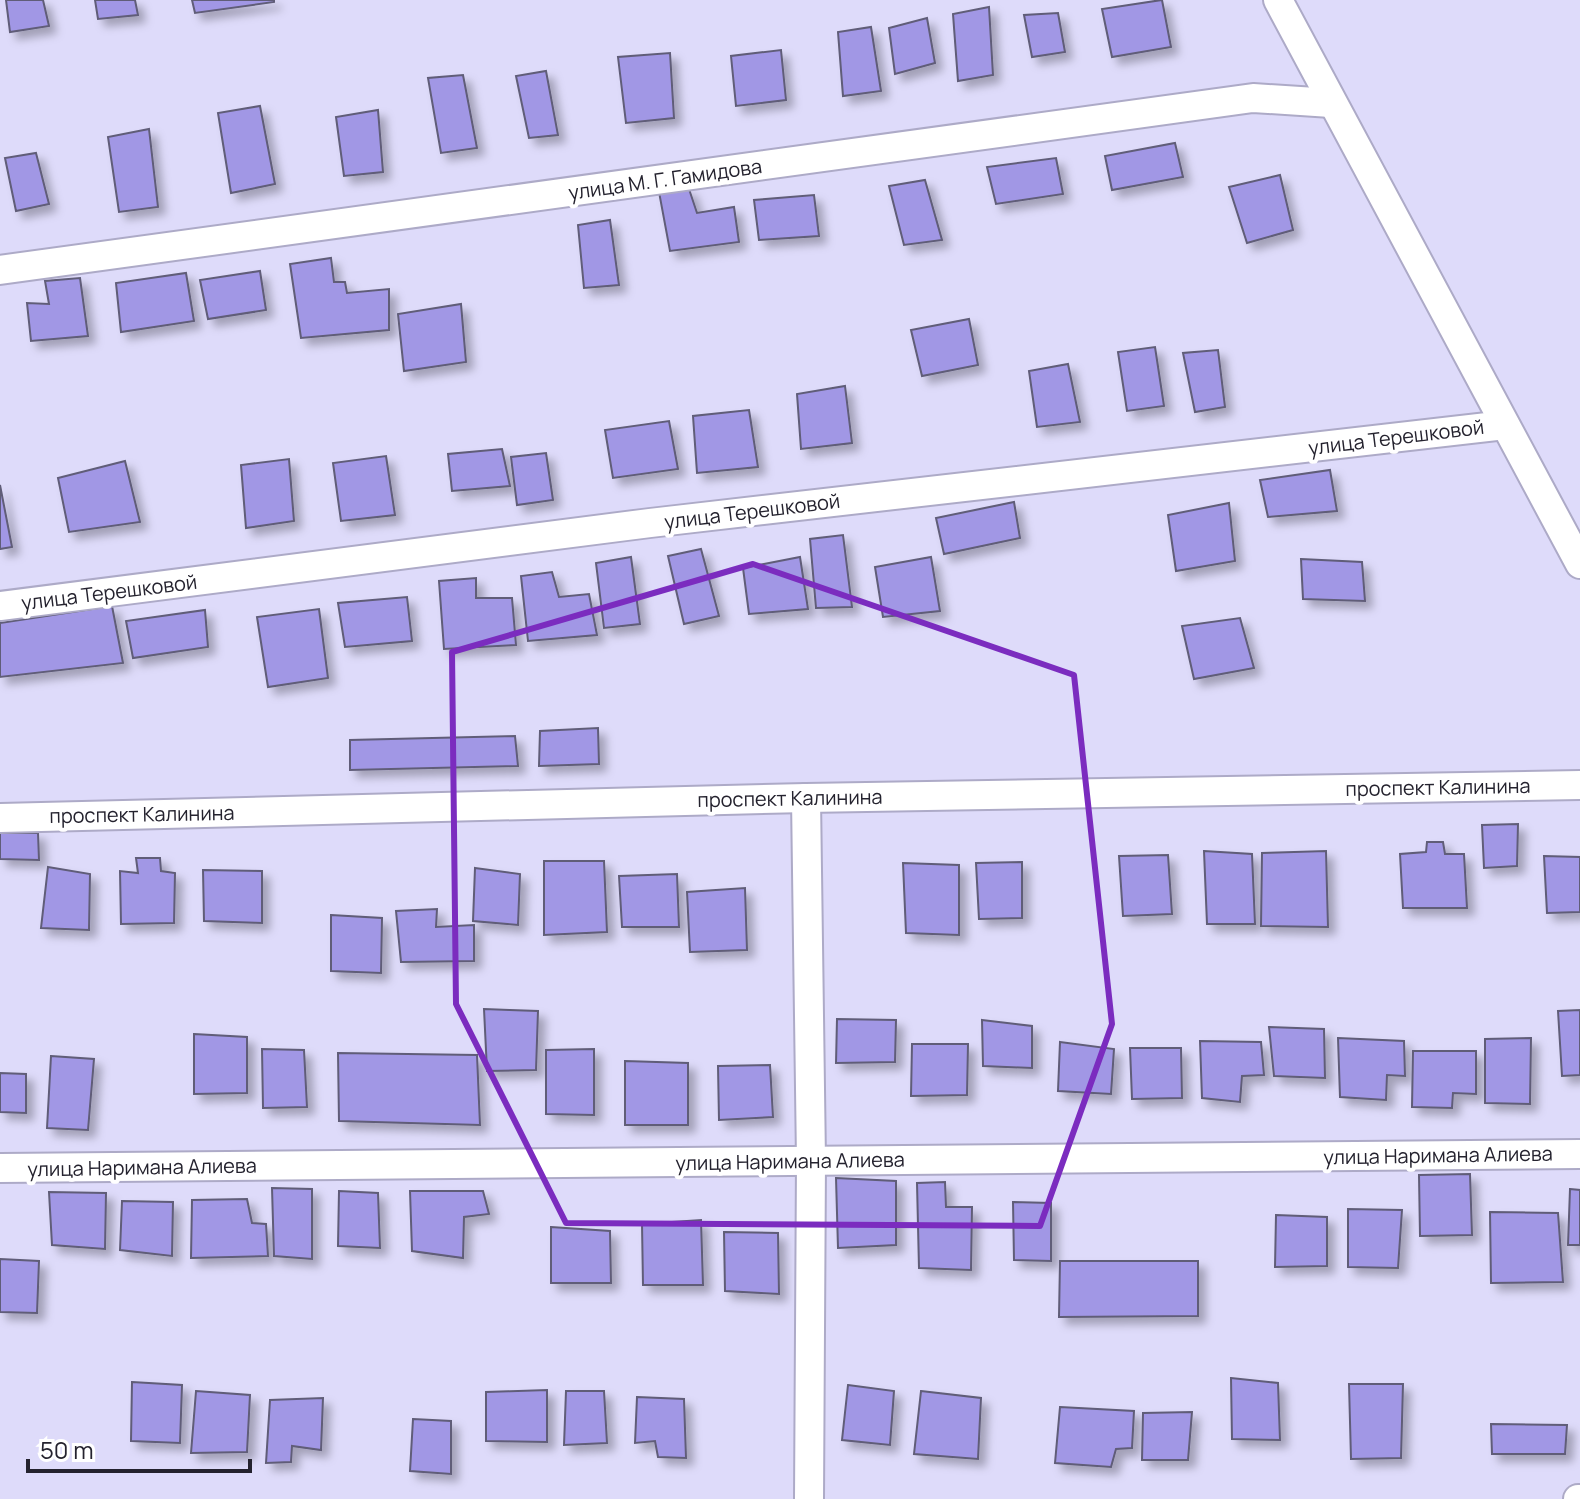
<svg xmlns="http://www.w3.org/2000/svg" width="1580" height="1499" font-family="Manrope,sans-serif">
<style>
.building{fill:#a197e5;stroke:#605d78;stroke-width:2;filter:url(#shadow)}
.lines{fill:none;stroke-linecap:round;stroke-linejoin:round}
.minor-casing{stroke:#adaac7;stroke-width:32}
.minor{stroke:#fff;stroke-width:28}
.marked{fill:none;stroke:#7b2cbf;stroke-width:6;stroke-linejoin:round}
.labels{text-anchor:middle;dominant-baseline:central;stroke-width:8;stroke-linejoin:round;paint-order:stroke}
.street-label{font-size:20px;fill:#24222e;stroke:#fff}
</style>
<defs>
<filter id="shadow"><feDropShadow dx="7" dy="7" stdDeviation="4" flood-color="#0004"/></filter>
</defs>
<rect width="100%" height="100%" fill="#dedbfa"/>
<g class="building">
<polygon points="6,0 43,0 49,26 10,32"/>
<polygon points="95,0 135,0 138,15 98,19"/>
<polygon points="192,0 274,0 274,2 195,13"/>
<polygon points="1162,0 1171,47 1112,57 1102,9"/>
<polygon points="989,7 993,75 958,81 953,14"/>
<polygon points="1058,13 1065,52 1032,57 1024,15"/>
<polygon points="927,18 935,63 895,74 889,28"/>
<polygon points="871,27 881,91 843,96 838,32"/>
<polygon points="781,50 786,100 736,106 731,56"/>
<polygon points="670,53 674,118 626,123 618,57"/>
<polygon points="546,71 558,135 529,138 516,76"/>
<polygon points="463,75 477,148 441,153 428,78"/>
<polygon points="260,106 275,184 231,193 218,113"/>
<polygon points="378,110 383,172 344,176 336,117"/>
<polygon points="149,129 158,207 119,212 108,137"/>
<polygon points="1175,143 1183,177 1112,190 1105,156"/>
<polygon points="36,153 49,204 16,211 5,158"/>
<polygon points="1056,158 1063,194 996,204 987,167"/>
<polygon points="1280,175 1293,230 1247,243 1229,187"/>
<polygon points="925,180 942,240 904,245 889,186"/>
<polygon points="689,189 697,213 734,207 739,242 670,251 659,192"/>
<polygon points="814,195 819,236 759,240 754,200"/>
<polygon points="610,220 619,285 584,288 578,225"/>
<polygon points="331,258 334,282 345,282 347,293 389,289 389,330 301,338 290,264"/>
<polygon points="260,271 266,310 208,319 200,280"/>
<polygon points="186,273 194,321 121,332 116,283"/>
<polygon points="80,278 88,336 31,341 27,303 49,304 45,281"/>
<polygon points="461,304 466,362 404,371 398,314"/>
<polygon points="969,319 978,365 922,376 911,330"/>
<polygon points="1155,347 1164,406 1127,411 1118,352"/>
<polygon points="1218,350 1225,407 1195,412 1183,353"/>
<polygon points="1068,364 1080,422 1037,427 1029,371"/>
<polygon points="845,386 852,443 801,449 797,394"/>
<polygon points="749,410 758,467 697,473 693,416"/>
<polygon points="669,421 678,469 613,478 605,430"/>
<polygon points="502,449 510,486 452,491 448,454"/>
<polygon points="546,453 553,500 517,505 511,457"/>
<polygon points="386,456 395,515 341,521 333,463"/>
<polygon points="289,459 294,521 246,528 241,465"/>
<polygon points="125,461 140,522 69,532 58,478"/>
<polygon points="1330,470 1337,511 1268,517 1260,480"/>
<polygon points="0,485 12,547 0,549"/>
<polygon points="1014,502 1020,538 944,554 936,518"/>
<polygon points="1229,503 1235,561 1176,571 1168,515"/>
<polygon points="843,535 852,607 816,608 810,539"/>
<polygon points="701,549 719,616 684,624 668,556"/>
<polygon points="631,557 640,624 604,628 596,563"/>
<polygon points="800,557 808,609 749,614 743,568"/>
<polygon points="931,557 940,611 883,617 875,567"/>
<polygon points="1301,559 1362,562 1365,601 1303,599"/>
<polygon points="552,572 559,597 589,594 597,635 528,641 521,576"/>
<polygon points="476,578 476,598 512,598 516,645 444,649 439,581"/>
<polygon points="407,597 412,641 345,647 338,603"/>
<polygon points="112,606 123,663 0,677 0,623"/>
<polygon points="319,609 328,678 268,687 257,617"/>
<polygon points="205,610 208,647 133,658 126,621"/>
<polygon points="1240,618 1254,668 1194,679 1182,626"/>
<polygon points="598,728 599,764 539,766 540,731"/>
<polygon points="515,736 518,766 350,770 350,740"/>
<polygon points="1518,824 1517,866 1484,868 1482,825"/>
<polygon points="0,833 38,833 39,860 0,859"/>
<polygon points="1427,842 1443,842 1445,854 1464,854 1467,908 1403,908 1400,854 1426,852"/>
<polygon points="1204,851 1252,854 1255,924 1207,924"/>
<polygon points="1326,851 1328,927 1261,926 1262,853"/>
<polygon points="1168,855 1172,914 1123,916 1119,856"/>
<polygon points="1544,856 1580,857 1580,912 1547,913"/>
<polygon points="136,858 160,858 161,871 175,873 174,923 121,924 120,871 138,873"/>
<polygon points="544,861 604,861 607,932 544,935"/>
<polygon points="1022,862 1022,918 979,919 976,863"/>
<polygon points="903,863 959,865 959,935 906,933"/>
<polygon points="48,867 90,874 89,930 41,928"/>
<polygon points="475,868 520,874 518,925 473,921"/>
<polygon points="203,870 262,871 262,923 204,921"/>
<polygon points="677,874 679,927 622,927 619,876"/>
<polygon points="745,888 747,950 690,952 687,892"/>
<polygon points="437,909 436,927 474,925 474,961 401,962 396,911"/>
<polygon points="331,915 382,918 381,973 331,971"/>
<polygon points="484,1009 538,1011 536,1070 487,1071"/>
<polygon points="1580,1010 1580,1075 1562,1076 1558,1011"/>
<polygon points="837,1019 896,1020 895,1062 836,1063"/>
<polygon points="982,1020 1032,1026 1032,1068 983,1066"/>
<polygon points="1269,1027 1324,1029 1325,1078 1274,1076"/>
<polygon points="194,1034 247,1037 247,1093 194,1094"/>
<polygon points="1338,1038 1404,1041 1405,1076 1387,1075 1386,1100 1340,1097"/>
<polygon points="1531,1038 1530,1104 1485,1103 1485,1039"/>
<polygon points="1200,1041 1261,1042 1264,1075 1242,1076 1240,1102 1202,1098"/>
<polygon points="1060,1042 1114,1049 1111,1094 1058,1091"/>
<polygon points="912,1044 968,1044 967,1095 911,1096"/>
<polygon points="1130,1048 1181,1048 1182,1098 1132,1099"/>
<polygon points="262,1049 304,1050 307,1107 263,1108"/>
<polygon points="594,1049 594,1115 546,1114 546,1050"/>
<polygon points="1413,1051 1476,1051 1476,1094 1453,1093 1452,1108 1412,1107"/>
<polygon points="338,1053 477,1055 480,1125 339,1121"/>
<polygon points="51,1056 94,1059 88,1130 47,1128"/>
<polygon points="625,1061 688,1063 688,1125 625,1125"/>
<polygon points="770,1065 773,1117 719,1120 718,1066"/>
<polygon points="0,1073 26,1074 26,1113 0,1112"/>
<polygon points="1470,1174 1472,1235 1420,1236 1419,1175"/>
<polygon points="836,1178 896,1181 896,1245 838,1248"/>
<polygon points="945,1182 946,1207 972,1207 971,1270 919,1268 917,1183"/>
<polygon points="272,1188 312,1189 312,1259 274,1256"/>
<polygon points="1570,1189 1580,1190 1580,1245 1568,1245"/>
<polygon points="339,1191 378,1193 380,1248 338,1246"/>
<polygon points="410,1191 483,1191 489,1214 464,1217 463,1258 412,1251"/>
<polygon points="49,1192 106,1193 105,1249 52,1245"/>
<polygon points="247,1199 252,1223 266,1224 268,1256 191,1258 192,1200"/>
<polygon points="122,1201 173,1202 172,1256 120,1250"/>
<polygon points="1013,1202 1051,1203 1051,1261 1014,1260"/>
<polygon points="1348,1209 1402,1210 1398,1268 1348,1267"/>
<polygon points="1490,1212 1558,1213 1563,1282 1491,1283"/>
<polygon points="1276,1215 1327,1217 1327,1266 1275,1267"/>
<polygon points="701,1220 703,1285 643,1285 642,1224"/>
<polygon points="551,1227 610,1231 611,1283 551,1283"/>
<polygon points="724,1232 778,1233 779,1294 725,1291"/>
<polygon points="0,1259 39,1261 37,1313 0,1312"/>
<polygon points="1060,1261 1198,1261 1198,1316 1059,1317"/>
<polygon points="1231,1378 1278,1383 1280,1440 1232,1439"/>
<polygon points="132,1382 182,1385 180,1443 131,1441"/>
<polygon points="1349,1384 1403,1384 1401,1458 1351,1459"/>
<polygon points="848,1385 894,1391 890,1445 842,1440"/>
<polygon points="547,1390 547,1442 486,1441 486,1392"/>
<polygon points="196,1391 250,1395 247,1452 191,1453"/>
<polygon points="566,1391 604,1391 607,1443 564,1445"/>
<polygon points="921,1391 981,1398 978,1459 914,1454"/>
<polygon points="637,1397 684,1399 686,1458 658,1457 655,1441 635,1443"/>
<polygon points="323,1398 321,1450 292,1446 291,1462 266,1463 270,1400"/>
<polygon points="1060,1407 1134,1411 1132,1448 1116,1449 1111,1467 1055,1463"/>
<polygon points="1192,1412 1188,1460 1142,1460 1143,1413"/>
<polygon points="413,1419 451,1421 451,1474 410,1471"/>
<polygon points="1491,1424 1567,1425 1565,1454 1492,1454"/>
</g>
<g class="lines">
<defs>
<g id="minor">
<polyline points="1278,0 1580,564"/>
<polyline points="0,270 1253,98 1331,103"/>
<polyline points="0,606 650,523 1505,425"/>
<polyline points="806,798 811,1161 809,1499"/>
<polyline points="0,818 806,798 1580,785"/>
<polyline points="0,1168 1580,1154"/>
<polyline points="1578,1499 1580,1499"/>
</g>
</defs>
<use href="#minor" class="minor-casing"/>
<use href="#minor" class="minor"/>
</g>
<path class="marked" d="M753 564 1074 675 1112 1024 1040 1226 566 1223 456 1004 452 652Z"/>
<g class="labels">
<g class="street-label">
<text transform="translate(665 179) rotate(-8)">улица М. Г. Гамидова</text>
<text transform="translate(1396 437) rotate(-7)">улица Терешковой</text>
<text transform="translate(752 511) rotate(-7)">улица Терешковой</text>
<text transform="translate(109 592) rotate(-7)">улица Терешковой</text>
<text transform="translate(1438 787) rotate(-1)">проспект Калинина</text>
<text transform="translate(790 798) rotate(-1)">проспект Калинина</text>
<text transform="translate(142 814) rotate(-1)">проспект Калинина</text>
<text transform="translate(1438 1155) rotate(-1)">улица Наримана Алиева</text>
<text transform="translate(790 1161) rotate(-1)">улица Наримана Алиева</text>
<text transform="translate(142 1167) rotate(-1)">улица Наримана Алиева</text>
</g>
</g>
<path d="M28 1459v12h222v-12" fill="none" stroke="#24222e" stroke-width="4"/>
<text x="40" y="1459" font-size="24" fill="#24222e" stroke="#ffffff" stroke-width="6" paint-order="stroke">50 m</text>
</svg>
